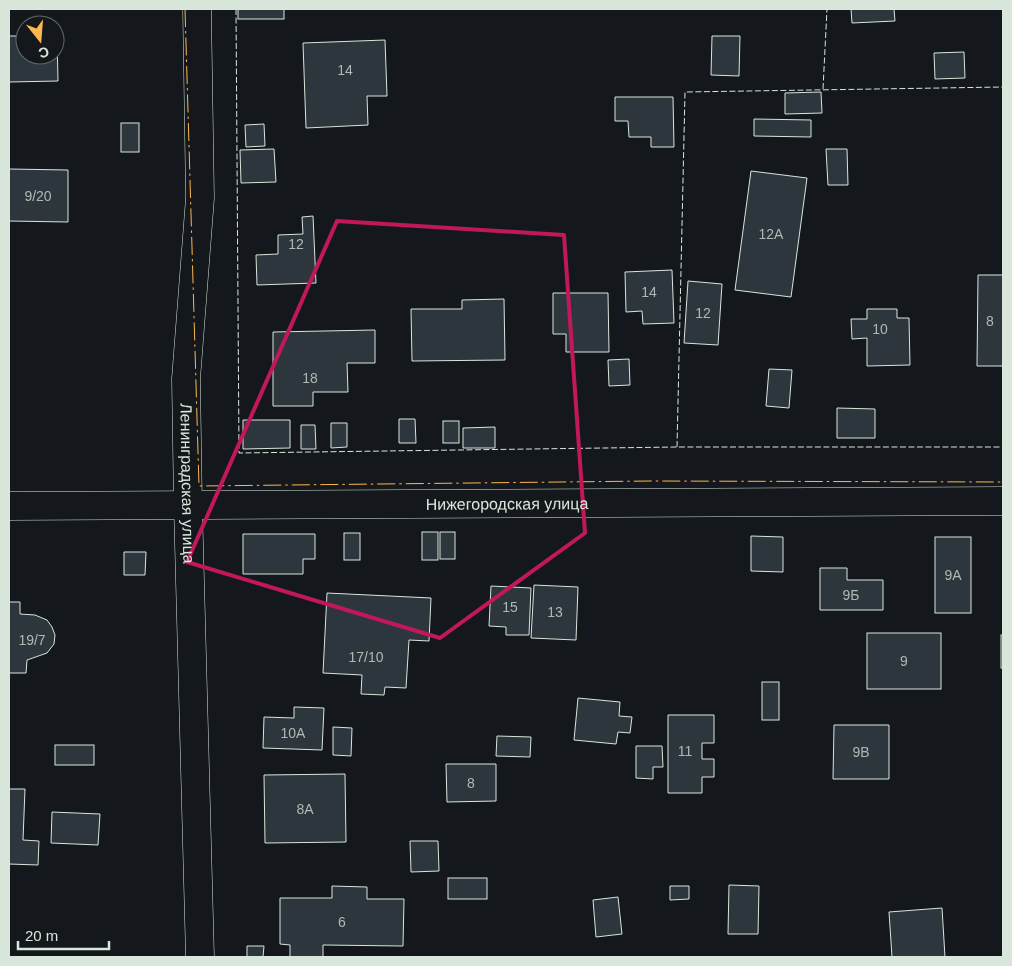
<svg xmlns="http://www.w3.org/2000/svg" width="1012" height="966" font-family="Helvetica,sans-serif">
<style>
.building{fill:#2c363c;stroke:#d8e6dc}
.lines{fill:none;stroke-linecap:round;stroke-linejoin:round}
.street-casing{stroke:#d8e6dc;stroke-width:29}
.street{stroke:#14181c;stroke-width:28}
.fence{stroke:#d8e6dc;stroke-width:1;stroke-dasharray:6 2.5;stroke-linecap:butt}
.power{stroke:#ffb74d;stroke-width:1;stroke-dasharray:18 4 2.5 4;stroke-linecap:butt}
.marked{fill:none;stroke:#c2185b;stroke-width:4;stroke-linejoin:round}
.labels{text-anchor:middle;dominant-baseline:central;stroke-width:4;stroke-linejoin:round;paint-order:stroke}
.number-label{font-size:14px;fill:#adbab4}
.street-label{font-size:16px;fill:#d8e6dc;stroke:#14181c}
</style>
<rect width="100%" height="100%" fill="#14181c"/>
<g class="building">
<rect x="238" y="9" width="46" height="10"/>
<polygon points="851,9 894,9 895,21 852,23"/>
<polygon points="55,35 57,35 58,81 9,82 9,36 25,36 25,55 55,55"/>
<polygon points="712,36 740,36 739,76 711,75"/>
<polygon points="385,40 387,96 367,96 368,125 306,128 303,43"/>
<polygon points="964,52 965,78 935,79 934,53"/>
<polygon points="821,92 822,113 785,114 785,93"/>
<polygon points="615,97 673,97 674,147 651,147 651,137 629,137 628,121 615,121"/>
<polygon points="754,119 811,120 811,137 754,136"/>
<rect x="121" y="123" width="18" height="29"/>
<polygon points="264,124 265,146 246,147 245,125"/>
<polygon points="274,149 276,182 241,183 240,150"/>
<polygon points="826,149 847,149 848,185 828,185"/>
<polygon points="9,169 68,170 68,222 9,221"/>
<polygon points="751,171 807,178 791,297 735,290"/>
<polygon points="313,216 316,283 257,285 256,255 278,254 278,235 303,234 302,217"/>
<polygon points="672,270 674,323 643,324 642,311 626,312 625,272"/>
<polygon points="978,275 1003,275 1003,366 977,366"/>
<polygon points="688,281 722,284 718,345 684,343"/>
<polygon points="553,293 608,293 609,352 566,352 566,334 553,334"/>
<polygon points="504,299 505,360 412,361 411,309 462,309 462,300"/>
<polygon points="867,309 897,309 897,318 909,318 910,365 867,366 867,338 852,339 851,319 867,319"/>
<polygon points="375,330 375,363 347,363 348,392 313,392 313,406 273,406 273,332"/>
<polygon points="629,359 630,385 609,386 608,360"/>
<polygon points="769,369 792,370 789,408 766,406"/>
<polygon points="837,408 875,409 875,438 837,438"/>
<polygon points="399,419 415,419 416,443 399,443"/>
<polygon points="243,420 290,420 290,448 243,449"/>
<rect x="443" y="421" width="16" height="22"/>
<polygon points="331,423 347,423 347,447 331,448"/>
<polygon points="301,425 315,425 316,449 301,449"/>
<polygon points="495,427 495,448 463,448 463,428"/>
<rect x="422" y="532" width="16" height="28"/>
<rect x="440" y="532" width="15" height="27"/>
<rect x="344" y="533" width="16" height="27"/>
<polygon points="243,534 315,534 315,559 303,559 303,574 243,574"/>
<polygon points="751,536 783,537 783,572 751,571"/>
<rect x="935" y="537" width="36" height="76"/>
<polygon points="124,552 146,552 145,575 124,575"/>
<polygon points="820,568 847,568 847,580 883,580 883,610 820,610"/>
<polygon points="534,585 578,587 576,640 531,638"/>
<polygon points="491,586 531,588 529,635 506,635 506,627 489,626"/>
<polygon points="327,593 431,598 429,641 409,640 406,688 385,687 384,695 361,694 362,675 323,673"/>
<polygon points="9,602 20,602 20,614 35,615 47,620 52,627 55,635 54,644 47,653 27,660 26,673 9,673"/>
<rect x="867" y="633" width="74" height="56"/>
<rect x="1001" y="635" width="2" height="33"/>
<rect x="762" y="682" width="17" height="38"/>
<polygon points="578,698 620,702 619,716 632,717 630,733 618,732 616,744 574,740"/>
<polygon points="294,707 324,708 322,750 263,748 264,717 294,718"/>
<polygon points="668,715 714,715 714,743 702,743 702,759 714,759 714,777 702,777 702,793 668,793"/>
<polygon points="834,725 889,725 889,779 833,779"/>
<polygon points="333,727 352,728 351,756 333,755"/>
<polygon points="497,736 531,737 530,757 496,756"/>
<rect x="55" y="745" width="39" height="20"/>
<polygon points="636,746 662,746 663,767 653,767 653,779 636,778"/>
<polygon points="446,764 496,764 496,801 447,802"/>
<polygon points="345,774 346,842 265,843 264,775"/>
<polygon points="9,789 25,789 23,840 39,841 38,865 9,864"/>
<polygon points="52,812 100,814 98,845 51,843"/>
<polygon points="410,841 438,841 439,871 411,872"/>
<rect x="448" y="878" width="39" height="21"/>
<polygon points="729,885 759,886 758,934 728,934"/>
<polygon points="332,886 367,887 367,899 404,899 403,946 323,945 323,957 290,957 290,945 280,944 280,898 332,898"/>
<polygon points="670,886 689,886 689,899 670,900"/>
<polygon points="618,897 622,934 596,937 593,900"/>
<polygon points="942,908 945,957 892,957 889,912"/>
<polygon points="247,946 264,946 263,957 247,957"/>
</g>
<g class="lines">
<defs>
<g id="street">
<path id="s1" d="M197 9 200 198 186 379 188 506 200 957"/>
<path id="s2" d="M9 506 1003 501"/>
</g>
</defs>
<use href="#street" class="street-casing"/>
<use href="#street" class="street"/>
<g class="fence">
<polyline points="236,9 239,453 677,447 1003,447"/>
<polyline points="823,89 827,9"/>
<polyline points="677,447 685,92 1003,87"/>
</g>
<polyline class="power" points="185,9 199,486 651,481 1003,482"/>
</g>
<path class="marked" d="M337 221 564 235 585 533 440 638 187 562Z"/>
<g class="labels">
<g class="number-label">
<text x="345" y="70">14</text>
<text x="38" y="196">9/20</text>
<text x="771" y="234">12А</text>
<text x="296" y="244">12</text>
<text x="649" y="292">14</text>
<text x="703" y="313">12</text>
<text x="990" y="321">8</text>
<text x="880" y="329">10</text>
<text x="310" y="378">18</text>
<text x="953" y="575">9А</text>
<text x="851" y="595">9Б</text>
<text x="510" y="607">15</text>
<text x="555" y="612">13</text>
<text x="32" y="640">19/7</text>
<text x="366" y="657">17/10</text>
<text x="904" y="661">9</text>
<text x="293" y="733">10А</text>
<text x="685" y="751">11</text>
<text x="861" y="752">9В</text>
<text x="471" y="783">8</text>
<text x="305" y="809">8А</text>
<text x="342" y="922">6</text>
</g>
<g class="street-label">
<text stroke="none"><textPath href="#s1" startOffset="475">Ленинградская улица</textPath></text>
<text stroke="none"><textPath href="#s2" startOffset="498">Нижегородская улица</textPath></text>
</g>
</g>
<rect width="1012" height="966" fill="none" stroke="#d8e6dc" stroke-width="20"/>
<g transform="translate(40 40) rotate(163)"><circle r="24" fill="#14181c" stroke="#626a69"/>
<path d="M0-4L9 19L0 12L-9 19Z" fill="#ffb74d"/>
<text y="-8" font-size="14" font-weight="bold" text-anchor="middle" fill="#d8e6dc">С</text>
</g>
<path d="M18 941v8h91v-8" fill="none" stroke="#d8e6dc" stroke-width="2.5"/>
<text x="25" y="941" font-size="15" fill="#d8e6dc" stroke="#14181c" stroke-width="4" paint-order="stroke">20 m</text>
</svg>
